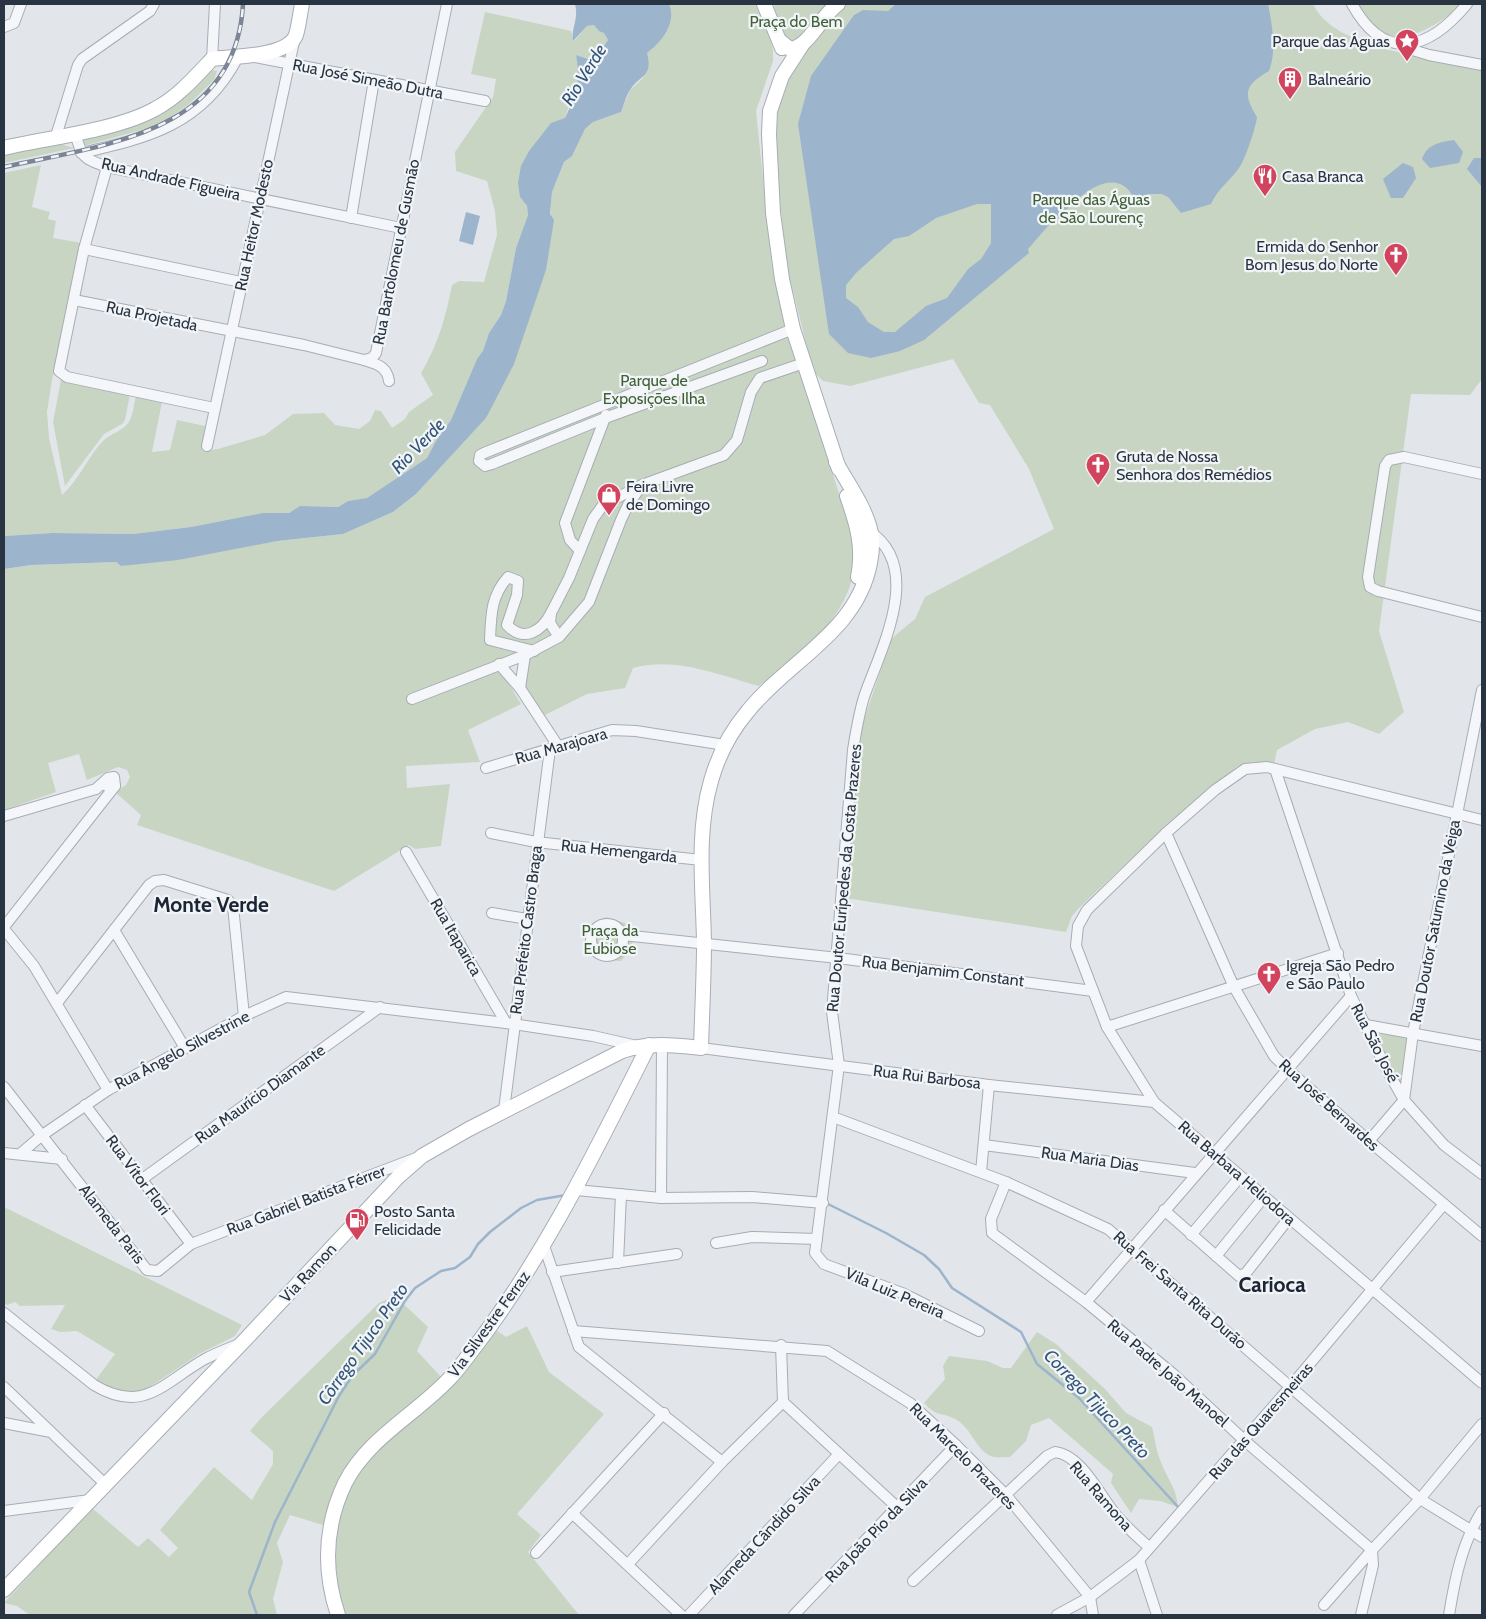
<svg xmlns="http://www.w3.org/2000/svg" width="1486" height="1619" font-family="Cabin,sans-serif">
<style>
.green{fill:#c8d5c3}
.water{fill:#9cb4cc;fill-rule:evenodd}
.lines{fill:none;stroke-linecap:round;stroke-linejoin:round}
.stream{stroke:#9cb4cc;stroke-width:2.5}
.street-casing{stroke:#a7adb5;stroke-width:12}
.secondary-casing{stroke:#a7adb5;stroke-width:16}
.street{stroke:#f5f6f9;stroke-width:10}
.secondary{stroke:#fff;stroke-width:14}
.rail-casing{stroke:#7b8595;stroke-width:4.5}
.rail{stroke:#f2f5f8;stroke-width:2.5;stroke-dasharray:8;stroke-linecap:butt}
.labels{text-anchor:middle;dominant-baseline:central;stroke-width:4.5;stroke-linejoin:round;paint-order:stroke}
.park-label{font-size:16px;fill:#3f6036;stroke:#f2f5f8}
.poi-label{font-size:16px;fill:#293443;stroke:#f2f5f8;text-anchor:start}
.street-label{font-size:16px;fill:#293443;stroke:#f2f5f8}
.water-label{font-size:18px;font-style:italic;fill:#325479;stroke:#f2f5f8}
.district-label{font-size:21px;font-weight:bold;fill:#1c2534;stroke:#f2f5f8}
</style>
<rect width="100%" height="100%" fill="#e2e6eb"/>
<g class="green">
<path d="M669 4H755L771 40 773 51V61L756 111 772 266 785 323 855 544C854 554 855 565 853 575 842 625 796 656 759 686 720 675 674 656 633 668L625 688 587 694 543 716 523 687 530 659 501 671 521 704 468 730 480 762 406 766 407 788 450 784 441 846 415 849 409 845 334 891 137 825 141 815 115 792 126 785 130 777 127 770 118 767 87 780 79 754 48 763 56 792 4 810V569L31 565 116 562 121 566 277 541 343 534 393 512 416 494 486 418 546 270 552 192 564 162 572 156 585 129 593 122 621 112 630 90 643 78 647 53C660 43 674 20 669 4Z"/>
<polygon points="775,4 827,4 828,6 801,41 787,43 773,10"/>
<path d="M845 4H1313C1335 51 1435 58 1482 67V379L1470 395 1411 394 1379 631 1404 712 1379 734 1348 722 1315 729 1277 750 1274 765 1253 762 1238 766 1164 827 1079 908 1072 916 1066 932 845 898 858 751 863 723 891 639 915 619 925 597 1054 529 1029 469 990 405 979 403 953 359 850 386 823 381 816 374 809 355 785 259 773 113 795 63 838 9Z"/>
<path d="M1358 4H1461C1452 14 1442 21 1430 27 1395 46 1378 36 1358 4Z"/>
<path d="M485 12 571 31 574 41 587 26 595 25 604 33 608 40 600 52 588 59 576 55 579 69 576 95 570 103 565 118 520 197 527 206 528 215 516 248 506 301 501 315 489 333 483 352 477 359 451 420 437 439 427 458 367 498 348 501 338 507 300 506 289 513H263L191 527 133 534 51 533 4 536V173L41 165 32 207 50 212 48 219 56 221 53 238 82 243 52 380 47 412 49 438 62 495C80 479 88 456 104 440 112 433 123 431 129 422 133 415 134 404 136 396L162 402 152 452 170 450 177 420 205 426 202 451 218 449 265 435 293 414 324 413 335 425 359 429 370 421 375 410 381 411 392 428 405 419 409 412 433 395 421 373C438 345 446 316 452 285L459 281 484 282 497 235 495 211 487 181 456 171 455 152 493 97 496 79 471 74Z"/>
<polygon points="213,70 217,71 214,80 187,106 172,116 145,129 83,146 81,140 167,109"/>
<polygon points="57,143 74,148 4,163 4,153"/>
<polygon points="61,380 130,394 125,420 122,424 104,434 65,486 53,422"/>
<path d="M606 917 625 923 632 937 633 948 621 961 600 960C583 945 582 924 606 917Z"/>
<polygon points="1371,1034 1409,1035 1400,1087"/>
<polygon points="4,1207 242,1325 235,1336 199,1354 147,1389 134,1394 120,1394 95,1381 115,1354 77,1331 60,1332 51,1329 65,1305 20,1306 15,1302 7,1305 4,1303"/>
<polygon points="395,1296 428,1327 417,1351 443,1379 390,1424 323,1525 290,1515 277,1543 283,1562 273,1599 277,1615 30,1615 17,1606 4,1603 92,1508 138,1547 148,1538 169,1557 178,1548 160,1530 214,1467 252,1500 273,1464 273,1451 250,1431 262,1417 379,1303"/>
<polygon points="527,1326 549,1372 604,1414 517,1514 541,1535 528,1552 579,1615 343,1615 335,1594 332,1536 353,1476 493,1328 506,1337"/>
<path d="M1037 1332 1056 1344 1105 1389 1126 1413 1152 1427C1155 1438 1156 1451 1161 1462 1168 1481 1176 1486 1178 1507L1160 1501 1139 1499 1131 1513 1111 1483 1113 1474 1049 1418 1031 1425 1026 1441 1010 1457C1005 1457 999 1458 994 1457 976 1453 972 1427 955 1419 940 1411 938 1418 924 1403L945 1379 943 1366 949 1356 987 1361 1003 1368H1011Z"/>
</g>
<g class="water">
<path d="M575 4H669C677 22 662 42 647 53 653 77 641 74 630 90 626 96 624 105 621 112L593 122 585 129 572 156 564 162 552 192 550 214 554 220 546 270 514 364 486 418 416 494 393 512 343 534 277 541 178 560 121 566 116 562 31 565 4 569V536L52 533 133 534 191 527 263 513H289L300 506 338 507 348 501 367 498 427 458 437 439 451 420 477 359 483 351 489 333 501 315 506 301 516 248 528 215 527 206 520 197 518 183 521 166 529 151 551 123 565 118C576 95 581 81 576 55L588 59 600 52 608 40 604 33 599 31 594 25 587 26 573 41C571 27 579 20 575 4Z"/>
<path d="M896 4H1268C1272 25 1277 50 1269 71 1245 85 1242 93 1257 117 1256 127 1245 160 1239 168 1230 181 1218 188 1211 204L1181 213 1168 197 1162 194H1148L1138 204C1133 197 1129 187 1120 184 1098 176 1071 204 1058 219H1054L1028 249 1029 253 924 340 900 351 871 358 848 353 829 334 798 124 811 76 854 15 863 10 888 11ZM977 204H991V243L981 259 968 269 947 298 926 306 895 332H884L868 322 858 307 846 298V285L857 272 894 239 909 236 936 218Z"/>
<path d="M1454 140 1463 152 1459 163 1430 168 1422 159C1427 144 1440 142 1454 140Z"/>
<polygon points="1474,158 1482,158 1482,187 1467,169"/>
<polygon points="1403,163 1413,167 1416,178 1403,198 1391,198 1383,179"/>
<polygon points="466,212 480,216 473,245 459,241"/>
</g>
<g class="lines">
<g class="stream">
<polyline points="826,1203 886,1233 924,1255 939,1269 952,1288 1021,1332 1037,1364 1079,1398 1178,1507"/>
<polyline points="257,1615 249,1592 275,1522 339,1396 352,1376 375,1354 405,1301 415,1288 441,1271 455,1268 470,1257 478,1244 490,1232 521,1208 537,1200 566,1195"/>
</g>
<defs>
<g id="street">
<path d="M1352 4C1385 64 1429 50 1467 4"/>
<polyline points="4,27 14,23 21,4"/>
<polyline points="1403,47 1429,55 1482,65"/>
<polyline points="255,57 485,101"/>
<polyline points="212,59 215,4"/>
<path d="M75 133C82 157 82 158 107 167L401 228"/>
<polyline points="56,136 78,65 82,59 150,11 154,4"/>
<path d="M81 153C148 138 202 125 237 59"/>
<polyline points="107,167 84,249 59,371 67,377 214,408"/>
<polyline points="351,218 374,80"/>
<polyline points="84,249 241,282"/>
<polyline points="74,300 304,345 364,360 372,358 376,353 447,4"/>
<path d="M364 360C376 364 387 366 389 381"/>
<polyline points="762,361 605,418 492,464 485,466 479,461 480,455 484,453 793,329"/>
<polyline points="207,446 295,37"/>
<polyline points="1482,474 1404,457 1389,460 1385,466 1368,577 1370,587 1378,591 1482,617"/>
<path d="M869 531C924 567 882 647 865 694 859 712 856 731 853 750L832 1012 839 1065 815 1253 824 1264 902 1293 979 1331"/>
<polyline points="580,551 570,540 565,523 606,415"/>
<polyline points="559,637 550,623 551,613 569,578 593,519 603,505 640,486"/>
<path d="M534 651 490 640C491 615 491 596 508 577L518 581 517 595 507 625C524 643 542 631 551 613"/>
<polyline points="499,664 520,688 558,746"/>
<polyline points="520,688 525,655"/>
<polyline points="412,699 525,655 559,637 589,602 621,520 628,505 642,485 724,455 737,440 751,392 760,378 804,363"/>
<polyline points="486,768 612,730 636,731 725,745"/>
<polyline points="1275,769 1351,996 1387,1070 1404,1100 1444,1145 1482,1174"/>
<polyline points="4,816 96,789 108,778 114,777 115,786 109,787 103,784"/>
<polyline points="1482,820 1267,767 1245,769 1215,790 1166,833 1087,910 1078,926 1076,946 1107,1027 1154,1102 1482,1383"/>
<polyline points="491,833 536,842 701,860"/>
<polyline points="1166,833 1234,987 1274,1056 1287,1069 1369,1141 1482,1236"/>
<polyline points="406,852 506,1023"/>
<polyline points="492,913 527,919"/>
<circle cx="607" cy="940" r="16"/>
<polyline points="4,927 115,786"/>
<polyline points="4,929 34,966 108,1090"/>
<polyline points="114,930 185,1048"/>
<polyline points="623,935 838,958 1093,991"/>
<polyline points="57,1003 149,885 155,881 164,880 228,900 233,906 244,1016"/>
<polyline points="1366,1025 1482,1046"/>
<polyline points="1107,1027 1338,953"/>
<polyline points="701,1048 989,1085 1154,1102"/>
<polyline points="4,1087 147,1270 158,1271 191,1244 416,1158"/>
<polyline points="85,1105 191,1244"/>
<polyline points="504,1110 550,749"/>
<polyline points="833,1117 1006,1182 1108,1229 1420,1499 1482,1537"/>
<polyline points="1369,1141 1404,1100 1413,1033 1482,690"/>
<polyline points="984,1145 1195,1173"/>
<polyline points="4,1153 62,1159"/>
<polyline points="20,1154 41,1136 108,1090 244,1016 286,997 506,1023 593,1036 637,1046"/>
<polyline points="981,1172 989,1085"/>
<polyline points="141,1180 380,1007"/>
<polyline points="1006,1182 991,1219 992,1233 1086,1302 1172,1373 1245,1441 1372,1550 1324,1605"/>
<polyline points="576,1190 661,1198 752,1197 823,1203"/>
<polyline points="661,1198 662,1044"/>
<polyline points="1164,1210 1239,1276 1246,1273 1289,1218"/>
<polyline points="1191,1235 1240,1177"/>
<polyline points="716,1243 752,1237 817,1239"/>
<polyline points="544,1246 579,1347 722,1462"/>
<polyline points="1216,1256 1264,1197"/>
<polyline points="618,1263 621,1194"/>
<polyline points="552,1272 677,1254"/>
<polyline points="1086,1302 1351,996"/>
<path d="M4 1313 94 1385C144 1415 164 1382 205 1359 216 1353 227 1349 237 1345"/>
<polyline points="573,1331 827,1351 910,1403 956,1445 1006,1495 1090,1597 1093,1615"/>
<polyline points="781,1345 783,1402 898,1508"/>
<polyline points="4,1387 50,1431"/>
<polyline points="4,1423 51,1432 105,1484"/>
<polyline points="4,1511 90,1500"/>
<polyline points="572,1513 681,1615"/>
<polyline points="536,1553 664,1413"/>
<polyline points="1139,1560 1157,1615"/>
<polyline points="628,1564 722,1462 783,1402"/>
<path d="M913 1581 1047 1456 1055 1452C1082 1455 1100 1496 1116 1515 1126 1526 1137 1537 1149 1547"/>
<polyline points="689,1615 839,1454"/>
<polyline points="794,1615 956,1445"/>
<polyline points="1057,1615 1090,1597 1139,1560 1291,1386 1444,1204"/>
<polyline points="1361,1615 1373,1565 1372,1550 1420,1499 1482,1424"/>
<path d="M1449 1615C1455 1578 1462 1543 1482 1511"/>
</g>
<g id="secondary">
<polyline points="764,4 782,48"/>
<path d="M780 41 790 49C809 48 822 14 838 4"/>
<polyline points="802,45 782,76 770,111 769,134 773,213 782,279 793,329 839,469"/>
<path d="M4 148C47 138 118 130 155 109 178 97 195 77 212 59 231 56 287 58 296 35 299 25 300 14 302 4"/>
<path d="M847 496C857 524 864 548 858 577"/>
<path d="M4 1590 243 1342 398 1177 422 1156 469 1129 622 1051C649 1042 674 1045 701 1048 702 1012 704 977 704 942 703 888 696 833 711 781 718 756 731 731 748 711 789 660 857 632 870 563 872 553 873 542 871 533 866 508 848 484 836 462"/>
<path d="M338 1615C323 1570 324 1527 345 1483 368 1438 415 1415 449 1379 456 1372 462 1364 468 1356 543 1260 595 1152 649 1045"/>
</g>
</defs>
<use href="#street" class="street-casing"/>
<use href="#secondary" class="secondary-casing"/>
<use href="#street" class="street"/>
<use href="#secondary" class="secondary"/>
<defs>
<path id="rail" d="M4 167C103 145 236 134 243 4"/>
</defs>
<use href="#rail" class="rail-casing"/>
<use href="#rail" class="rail"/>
</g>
<defs>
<symbol id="sight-pin" viewBox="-11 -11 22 30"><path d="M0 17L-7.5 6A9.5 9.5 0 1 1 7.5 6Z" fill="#d2445e" stroke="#f2f5f8"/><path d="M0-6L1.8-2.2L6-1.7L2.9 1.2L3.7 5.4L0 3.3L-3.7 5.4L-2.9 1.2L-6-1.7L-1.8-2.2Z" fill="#fff"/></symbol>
<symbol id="building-pin" viewBox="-11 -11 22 30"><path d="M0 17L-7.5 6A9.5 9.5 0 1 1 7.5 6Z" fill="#d2445e" stroke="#f2f5f8"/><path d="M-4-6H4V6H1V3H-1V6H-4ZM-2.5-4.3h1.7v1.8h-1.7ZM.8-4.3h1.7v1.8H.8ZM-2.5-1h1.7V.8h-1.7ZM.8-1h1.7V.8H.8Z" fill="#fff"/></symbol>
<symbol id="restaurant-pin" viewBox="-11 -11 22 30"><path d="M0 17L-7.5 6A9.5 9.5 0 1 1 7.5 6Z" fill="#d2445e" stroke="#f2f5f8"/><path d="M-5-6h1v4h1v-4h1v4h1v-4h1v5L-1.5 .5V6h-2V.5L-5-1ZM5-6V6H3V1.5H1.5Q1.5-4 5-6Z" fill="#fff"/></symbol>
<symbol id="church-pin" viewBox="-11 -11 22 30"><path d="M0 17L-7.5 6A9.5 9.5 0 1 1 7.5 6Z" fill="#d2445e" stroke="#f2f5f8"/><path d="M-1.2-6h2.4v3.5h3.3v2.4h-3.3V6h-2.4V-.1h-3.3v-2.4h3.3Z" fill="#fff"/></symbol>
<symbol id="shop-pin" viewBox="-11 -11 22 30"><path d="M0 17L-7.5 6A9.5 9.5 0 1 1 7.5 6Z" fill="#d2445e" stroke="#f2f5f8"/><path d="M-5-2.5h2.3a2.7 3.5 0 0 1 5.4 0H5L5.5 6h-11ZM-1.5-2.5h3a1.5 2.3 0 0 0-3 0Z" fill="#fff"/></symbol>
<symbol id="fuel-pin" viewBox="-11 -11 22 30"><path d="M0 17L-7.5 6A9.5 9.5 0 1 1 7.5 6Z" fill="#d2445e" stroke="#f2f5f8"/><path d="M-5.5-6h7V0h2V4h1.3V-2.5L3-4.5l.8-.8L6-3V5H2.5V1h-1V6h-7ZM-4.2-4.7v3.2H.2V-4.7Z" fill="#fff"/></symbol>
</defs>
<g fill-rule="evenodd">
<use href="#sight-pin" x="1393" y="27" width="28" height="38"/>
<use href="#building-pin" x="1276" y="65" width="28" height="38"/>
<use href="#restaurant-pin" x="1251" y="162" width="28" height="38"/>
<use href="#church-pin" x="1382" y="241" width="28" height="38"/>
<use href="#church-pin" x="1084" y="451" width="28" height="38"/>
<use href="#shop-pin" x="595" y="481" width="28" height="38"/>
<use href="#church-pin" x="1255" y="960" width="28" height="38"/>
<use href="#fuel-pin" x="343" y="1206" width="28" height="38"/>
</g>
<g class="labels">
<g class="park-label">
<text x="796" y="21">Praça do Bem</text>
<text x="1091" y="199">Parque das Águas<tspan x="1091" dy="18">de São Lourenç</tspan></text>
<text x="654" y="380">Parque de<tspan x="654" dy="18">Exposições Ilha</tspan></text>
<text x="610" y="930">Praça da<tspan x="610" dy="18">Eubiose</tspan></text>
</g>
<g class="poi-label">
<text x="1390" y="41" text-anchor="end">Parque das Águas</text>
<text x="1308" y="79">Balneário</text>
<text x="1282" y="176">Casa Branca</text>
<text x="1378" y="246" text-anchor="end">Ermida do Senhor<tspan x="1378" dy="18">Bom Jesus do Norte</tspan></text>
<text x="1116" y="456">Gruta de Nossa<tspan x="1116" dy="18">Senhora dos Remédios</tspan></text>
<text x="626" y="486">Feira Livre<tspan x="626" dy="18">de Domingo</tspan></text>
<text x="1286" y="965">Igreja São Pedro<tspan x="1286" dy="18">e São Paulo</tspan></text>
<text x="374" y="1211">Posto Santa<tspan x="374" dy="18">Felicidade</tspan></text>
</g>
<g class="street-label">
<text transform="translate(368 79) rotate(11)">Rua José Simeão Dutra</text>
<text transform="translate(171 179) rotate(13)">Rua Andrade Figueira</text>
<text transform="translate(254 225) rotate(-78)">Rua Heitor Modesto</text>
<text transform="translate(396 252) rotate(-79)">Rua Bartolomeu de Gusmão</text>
<text transform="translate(152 316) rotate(12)">Rua Projetada</text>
<text transform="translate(561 746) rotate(-16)">Rua Marajoara</text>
<text transform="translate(619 851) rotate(6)">Rua Hemengarda</text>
<text transform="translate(844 878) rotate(-85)">Rua Doutor Eurípedes da Costa Prazeres</text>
<text transform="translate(1435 921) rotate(-79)">Rua Doutor Saturnino da Veiga</text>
<text transform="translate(526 930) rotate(-83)">Rua Prefeito Castro Braga</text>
<text transform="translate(456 937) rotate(60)">Rua Itaparica</text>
<text transform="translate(943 971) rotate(7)">Rua Benjamim Constant</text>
<text transform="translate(1375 1043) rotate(63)">Rua São José</text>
<text transform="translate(182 1050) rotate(-28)">Rua Ângelo Silvestrine</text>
<text transform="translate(927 1077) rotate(7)">Rua Rui Barbosa</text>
<text transform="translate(260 1094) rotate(-36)">Rua Maurício Diamante</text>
<text transform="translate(1329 1105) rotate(42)">Rua José Bernardes</text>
<text transform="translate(1090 1159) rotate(8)">Rua Maria Dias</text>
<text transform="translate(1237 1173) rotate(41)">Rua Barbara Heliodora</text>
<text transform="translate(138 1175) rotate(53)">Rua Vítor Flori</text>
<text transform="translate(306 1200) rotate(-21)">Rua Gabriel Batista Férrer</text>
<text transform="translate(112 1224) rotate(52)">Alameda Paris</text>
<text transform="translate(308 1273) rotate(-47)">Via Ramon</text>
<text transform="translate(1180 1290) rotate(41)">Rua Frei Santa Rita Durão</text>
<text transform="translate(895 1293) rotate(23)">Vila Luiz Pereira</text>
<text transform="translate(489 1324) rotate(-54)">Via Silvestre Ferraz</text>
<text transform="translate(1168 1373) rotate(41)">Rua Padre João Manoel</text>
<text transform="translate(1261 1421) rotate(-49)">Rua das Quaresmeiras</text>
<text transform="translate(963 1456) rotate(45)">Rua Marcelo Prazeres</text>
<text transform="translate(1101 1496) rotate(49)">Rua Ramona</text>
<text transform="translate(876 1530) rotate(-46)">Rua João Pio da Silva</text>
<text transform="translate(764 1535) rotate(-47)">Alameda Cândido Silva</text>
</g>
<g class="water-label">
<text transform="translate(584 75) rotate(-58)">Rio Verde</text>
<text transform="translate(418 446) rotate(-46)">Rio Verde</text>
<text transform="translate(363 1344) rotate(-55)">Côrrego Tijuco Preto</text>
<text transform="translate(1097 1404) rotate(46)">Corrego Tijuco Preto</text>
</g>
<g class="district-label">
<text x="211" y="904">Monte Verde</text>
<text x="1272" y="1284">Carioca</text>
</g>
</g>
<rect width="1486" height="1619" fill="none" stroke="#293443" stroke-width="10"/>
</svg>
